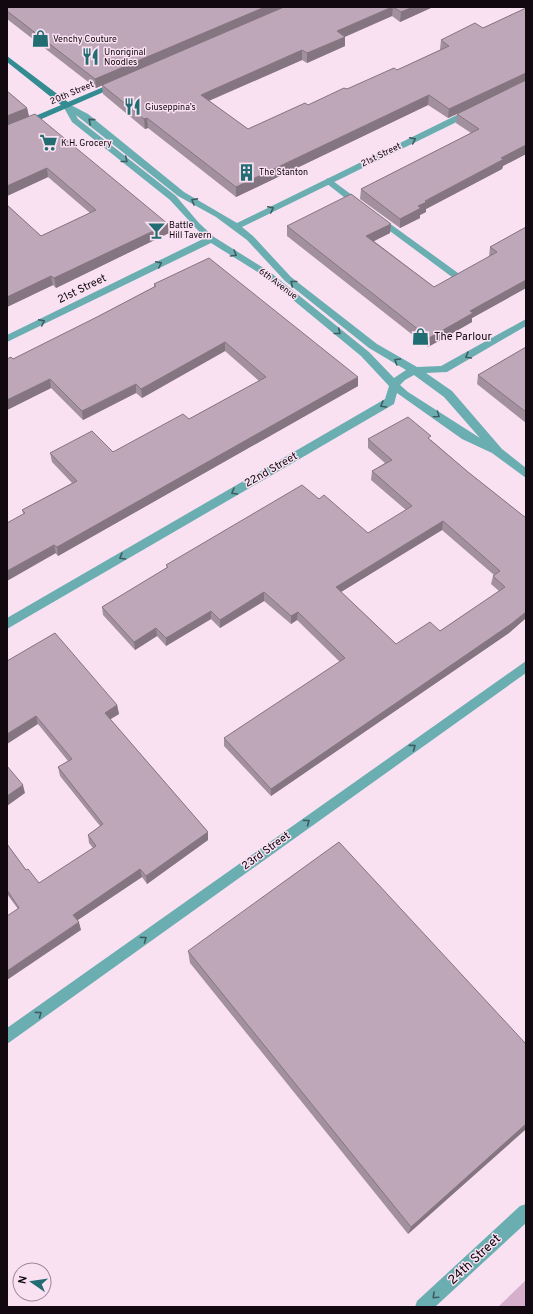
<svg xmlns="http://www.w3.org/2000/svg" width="533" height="1314" font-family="Overpass,sans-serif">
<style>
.green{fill:#d6afcc}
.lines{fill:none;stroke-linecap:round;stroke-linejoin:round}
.lane{fill:#6aaeb1;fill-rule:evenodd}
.street{fill:#6aaeb1;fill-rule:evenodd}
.secondary{fill:#328c91;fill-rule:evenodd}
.wall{fill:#a3909e;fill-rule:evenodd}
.shaded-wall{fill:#857581}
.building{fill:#bea7b8;stroke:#857581;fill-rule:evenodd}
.oneway{stroke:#3e5c60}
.labels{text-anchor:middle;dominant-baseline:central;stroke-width:3;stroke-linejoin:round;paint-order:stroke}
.far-poi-label{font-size:9px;fill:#11090f;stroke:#f9e1f2;text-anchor:start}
.far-street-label{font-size:9px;fill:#11090f;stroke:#f9e1f2}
.street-label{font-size:11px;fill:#11090f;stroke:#f9e1f2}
.poi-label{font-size:11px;fill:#11090f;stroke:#f9e1f2;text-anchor:start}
.near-street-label{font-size:13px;fill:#11090f;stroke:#f9e1f2}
</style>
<rect width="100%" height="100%" fill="#f9e1f2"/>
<polygon class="green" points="526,1280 526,1307 498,1307"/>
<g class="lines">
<g class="lane">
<polygon points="329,178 364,204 364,208 358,208 326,183 326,179"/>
<polygon points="378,215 458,273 458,277 452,277 375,220 373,218"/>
</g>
<g class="street">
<path d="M67 103 88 114 184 192 237 223 467 110H473V114L242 227 253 236 291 277 377 344 417 367 441 366 526 319V326L447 372 426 373 452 391 502 449 526 468V478L492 453 462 439 397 393 394 404 7 629V618L385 399 389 386 361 356 264 276 211 243 7 342V335L205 238 170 200 72 122 63 106ZM76 115 178 196 216 217 247 240 285 281 369 348 406 370 394 378 369 352 270 272 214 237 199 223 176 196 78 119ZM414 375 444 397 480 438 408 392 400 385 405 380Z"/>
<polygon points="526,661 526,673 7,1044 7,1028"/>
<polygon points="526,1204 526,1223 435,1307 415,1307 417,1301 520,1206"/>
</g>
<polygon class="secondary" points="7,56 68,102 115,82 118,82 122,84 7,134 7,128 61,105 7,62"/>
</g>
<g class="wall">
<polygon points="7,7 433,7 400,22 392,16 345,37 345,46 307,63 302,60 209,101 248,129 397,70 440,50 440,49 441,40 483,28 526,8 526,154 503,166 502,169 426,209 426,212 420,215 420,218 400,228 360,199 361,189 471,133 456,123 457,114 448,118 428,105 236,197 148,128 145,129 103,94 102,85 96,88 7,19"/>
<polygon points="7,91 27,108 29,116 169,233 56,288 53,285 7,307 7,205 41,236 90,213 48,177 7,196"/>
<polygon points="391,224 390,233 374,241 434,287 489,257 490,247 526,227 526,288 472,318 472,322 428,347 287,236 287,226"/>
<polygon points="154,284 358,386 58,556 23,513 22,510 72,483 52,462 50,453 113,452 189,419 259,381 225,351 142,398 136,393 83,420 51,388 7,410 7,359 13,359 97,317 154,287"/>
<polygon points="526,347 526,423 477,384 478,375"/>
<path d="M368 439 431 440 468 472 526 518V618L509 633 271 796 224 746V738L340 662 297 620 291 624 264 601 220 628 211 619 166 646 157 636 135 650 103 615 102 607 167 568 166 565 319 499 368 533 406 510 371 480 372 471 385 463 368 448ZM442 530 494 575 493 576 491 584 499 591 440 631 396 644 341 592Z"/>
<polygon points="7,661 117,705 119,714 110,719 208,832 208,840 147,884 142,877 77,920 81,930 18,909 7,894 7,844 26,870 39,883 93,848 89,843 88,835 100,826 60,776 58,767 68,761 38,724"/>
<polygon points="188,951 526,1044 526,1129 408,1234 190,963"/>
</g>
<g class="shaded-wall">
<polygon points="265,7 287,7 96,88 95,79"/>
<polygon points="393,7 392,16 337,40 337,31"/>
<polygon points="413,7 433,7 400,22 401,12"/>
<polygon points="345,37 345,46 307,63 307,53"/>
<polygon points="302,50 302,60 201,104 201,95"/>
<polygon points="526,73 526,82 448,118 449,109"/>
<polygon points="429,95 428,105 236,197 236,187"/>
<polygon points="27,108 29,117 7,126 7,116"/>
<polygon points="147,118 148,128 145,129 144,119"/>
<polygon points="526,145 526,154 503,166 502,169 426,209 426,212 420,215 420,218 400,228 400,219 418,206 425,201 501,158"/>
<polygon points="47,168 48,177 7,196 7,186"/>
<polygon points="168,224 169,233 56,288 54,278"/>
<polygon points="391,224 390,233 366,245 366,236"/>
<polygon points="526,271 526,288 472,318 472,322 428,347 429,338 470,311"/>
<polygon points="51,276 53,285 7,307 7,297"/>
<polygon points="225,342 225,351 142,398 141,389"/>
<polygon points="358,377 358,386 58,556 57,547"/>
<polygon points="50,379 51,388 7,410 7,400"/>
<polygon points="136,384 136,393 83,420 82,411"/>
<polygon points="443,521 442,530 336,595 336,587"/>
<polygon points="54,545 56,553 7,581 7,571"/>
<polygon points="264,592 264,601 220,628 220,620"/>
<polygon points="211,611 211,619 166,646 166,638"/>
<polygon points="298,612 297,620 291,624 291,616"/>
<polygon points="526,612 526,618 509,633 271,796 271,789"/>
<polygon points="156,628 157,636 135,650 134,642"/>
<polygon points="117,705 119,714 106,722 105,713"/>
<polygon points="36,716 38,724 7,744 7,734"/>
<polygon points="23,785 25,793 7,806 7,796"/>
<polygon points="208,832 208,840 147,884 146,876"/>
<polygon points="140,869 142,877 75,922 73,915"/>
<polygon points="79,922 81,930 7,980 7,971"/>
<polygon points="526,1124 526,1129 408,1234 411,1227"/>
</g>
<g class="building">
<polygon points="7,7 265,7 95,79 7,11"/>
<polygon points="284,7 392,7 337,31 345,37 307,53 302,50 201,95 248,129 305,103 308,105 344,88 347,89 394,68 397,70 449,46 441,40 475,23 483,28 526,8 526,73 449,109 429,95 236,187 147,118 144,119 102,85"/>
<polygon points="393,7 413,7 401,12"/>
<polygon points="526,80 526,145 501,158 504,159 425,201 427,202 418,206 421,208 400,219 361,189 479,129 457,114"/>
<polygon points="7,91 27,108 7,116"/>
<polygon points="35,114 168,224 54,278 51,276 7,297 7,205 41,236 96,210 47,168 7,186 7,125"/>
<polygon points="351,194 391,224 366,236 434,287 497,252 490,247 526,227 526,271 525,272 526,273 526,280 470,311 473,313 429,338 287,226"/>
<polygon points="209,258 358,377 57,547 54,545 7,571 7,523 25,513 22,510 77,481 50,453 92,431 113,452 183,414 189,419 266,377 225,342 141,389 136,384 82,411 50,379 7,400 7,359 11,357 13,359 97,317 156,286 154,284"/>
<polygon points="526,347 526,412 478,375"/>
<path d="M408 417 431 436 428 438 468 472 526 518V612L511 624 271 789 224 738 345 658 298 612 291 616 264 592 220 620 211 611 166 638 156 628 134 642 102 607 168 567 166 565 302 485 319 499 324 495 368 533 412 506 372 471 392 460 368 439ZM443 521 500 571 493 576 505 587 440 631 430 622 396 644 336 587Z"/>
<polygon points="55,633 117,705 105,713 208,832 146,876 140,869 73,915 79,922 7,971 7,916 19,908 7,890 7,844 26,870 28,869 39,883 96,846 88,835 103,824 58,767 72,759 36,716 7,734 7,661"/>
<polygon points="7,766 23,785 7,796"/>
<polygon points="339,842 526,1044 526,1124 411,1227 188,951"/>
</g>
<defs><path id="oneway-chevron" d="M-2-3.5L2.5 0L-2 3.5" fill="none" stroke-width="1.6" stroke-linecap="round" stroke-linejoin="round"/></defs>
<g class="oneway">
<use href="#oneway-chevron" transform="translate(91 121) rotate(-140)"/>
<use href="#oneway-chevron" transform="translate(413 140) rotate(-26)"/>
<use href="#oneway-chevron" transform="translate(125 160) rotate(39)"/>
<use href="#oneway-chevron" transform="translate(194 201) rotate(-151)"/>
<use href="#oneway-chevron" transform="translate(271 209) rotate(-26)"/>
<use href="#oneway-chevron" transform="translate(234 254) rotate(31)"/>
<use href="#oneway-chevron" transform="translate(159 264) rotate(-26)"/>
<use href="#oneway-chevron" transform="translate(293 283) rotate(-141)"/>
<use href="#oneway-chevron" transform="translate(42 322) rotate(-26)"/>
<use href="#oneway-chevron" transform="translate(338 332) rotate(39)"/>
<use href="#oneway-chevron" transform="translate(468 356) rotate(150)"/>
<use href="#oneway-chevron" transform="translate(397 361) rotate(-149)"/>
<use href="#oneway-chevron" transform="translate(383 405) rotate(150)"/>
<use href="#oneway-chevron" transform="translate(437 415) rotate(35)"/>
<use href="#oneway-chevron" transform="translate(234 492) rotate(150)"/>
<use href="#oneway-chevron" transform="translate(122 557) rotate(150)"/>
<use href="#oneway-chevron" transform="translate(413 747) rotate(-36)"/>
<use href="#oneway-chevron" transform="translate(307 822) rotate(-36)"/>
<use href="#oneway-chevron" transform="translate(144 939) rotate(-36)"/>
<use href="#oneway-chevron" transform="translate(39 1014) rotate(-36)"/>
<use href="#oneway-chevron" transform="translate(435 1296) rotate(137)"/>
</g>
<defs>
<symbol id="shop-bare" viewBox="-9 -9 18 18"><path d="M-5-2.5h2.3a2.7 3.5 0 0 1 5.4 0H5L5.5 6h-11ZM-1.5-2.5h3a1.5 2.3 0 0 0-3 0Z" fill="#216d71" stroke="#f9e1f2" stroke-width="2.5" paint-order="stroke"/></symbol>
<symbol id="restaurant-bare" viewBox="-9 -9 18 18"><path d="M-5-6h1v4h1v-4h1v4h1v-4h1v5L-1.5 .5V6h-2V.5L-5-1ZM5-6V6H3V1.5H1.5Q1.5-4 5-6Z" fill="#216d71" stroke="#f9e1f2" stroke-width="2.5" paint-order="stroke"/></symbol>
<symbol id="supermarket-bare" viewBox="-9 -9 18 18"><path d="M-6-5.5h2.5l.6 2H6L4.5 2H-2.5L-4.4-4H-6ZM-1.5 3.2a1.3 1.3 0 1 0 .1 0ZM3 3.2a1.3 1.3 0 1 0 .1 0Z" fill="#216d71" stroke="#f9e1f2" stroke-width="2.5" paint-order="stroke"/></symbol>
<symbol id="building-bare" viewBox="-9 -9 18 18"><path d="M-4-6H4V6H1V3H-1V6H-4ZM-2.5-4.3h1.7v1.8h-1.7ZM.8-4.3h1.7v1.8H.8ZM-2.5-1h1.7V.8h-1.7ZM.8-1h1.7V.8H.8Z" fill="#216d71" stroke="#f9e1f2" stroke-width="2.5" paint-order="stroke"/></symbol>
<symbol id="bar-bare" viewBox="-9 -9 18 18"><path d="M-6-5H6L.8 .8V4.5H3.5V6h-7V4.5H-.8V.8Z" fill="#216d71" stroke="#f9e1f2" stroke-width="2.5" paint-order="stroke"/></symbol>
</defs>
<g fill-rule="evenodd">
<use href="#shop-bare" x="28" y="26" width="25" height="25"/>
<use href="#restaurant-bare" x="78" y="44" width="25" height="25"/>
<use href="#restaurant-bare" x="120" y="94" width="25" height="25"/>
<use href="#supermarket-bare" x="36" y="130" width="25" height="25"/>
<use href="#building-bare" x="234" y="160" width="25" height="25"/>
<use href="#bar-bare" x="144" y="218" width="25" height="25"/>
<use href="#shop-bare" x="408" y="324" width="25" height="25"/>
</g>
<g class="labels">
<g class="far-poi-label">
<text x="53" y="39">Venchy Couture</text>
<text x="104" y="52">Unoriginal<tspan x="104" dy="10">Noodles</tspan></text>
<text x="145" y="107">Giuseppina’s</text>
<text x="61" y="143">K.H. Grocery</text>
<text x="259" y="172">The Stanton</text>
<text x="169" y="225">Battle<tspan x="169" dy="10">Hill Tavern</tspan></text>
</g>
<g class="far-street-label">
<text transform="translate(72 93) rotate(-23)">20th Street</text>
<text transform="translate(381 155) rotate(-26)">21st Street</text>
<text transform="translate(278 284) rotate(37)">6th Avenue</text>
</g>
<g class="street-label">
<text transform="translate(82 289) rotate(-26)">21st Street</text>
<text transform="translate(271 470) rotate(-30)">22nd Street</text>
<text transform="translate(266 851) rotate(-36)">23rd Street</text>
</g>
<g class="poi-label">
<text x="434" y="337">The Parlour</text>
</g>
<g class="near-street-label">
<text transform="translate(475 1260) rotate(-43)">24th Street</text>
</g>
</g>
<rect width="533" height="1314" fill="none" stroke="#11090f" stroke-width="16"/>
<g transform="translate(32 1282) rotate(283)"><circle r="19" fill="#f9e1f2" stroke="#9c8b97"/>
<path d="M0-3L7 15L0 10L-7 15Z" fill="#216d71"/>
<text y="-6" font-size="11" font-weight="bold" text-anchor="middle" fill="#11090f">N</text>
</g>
</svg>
